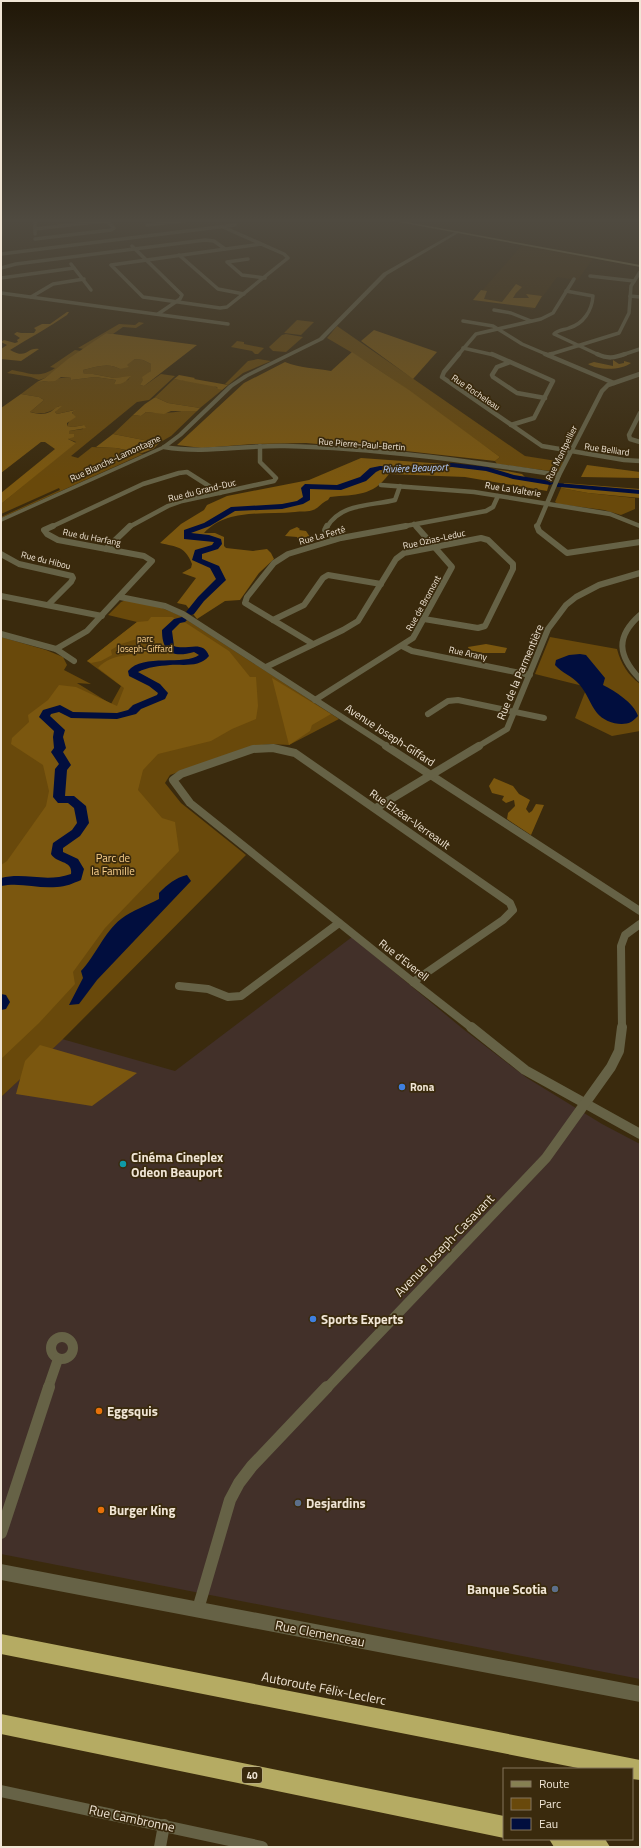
<svg xmlns="http://www.w3.org/2000/svg" width="641" height="1848" font-family="'Titillium Web',sans-serif">
<style>
.commercial{fill:#423029}
.built{fill:#442f0a}
.green{fill:#69490b}
.forest{fill:#7b570f}
.water{fill:#010e3e}
.lines{fill:none;stroke-linecap:round;stroke-linejoin:round}
.river{fill:#010e3e;fill-rule:evenodd}
.minor-far5{stroke:#666246;stroke-width:3.5}
.minor-far4{stroke:#666246;stroke-width:4.5}
.minor-far3{stroke:#666246;stroke-width:6}
.minor-far2{stroke:#666246;stroke-width:8}
.minor-far1{stroke:#666246;stroke-width:10}
.minor{stroke:#666246;stroke-width:12}
.tertiary{fill:#666246;fill-rule:evenodd}
.secondary{fill:#868052;fill-rule:evenodd}
.motorway{fill:#b5ab63;fill-rule:evenodd}
.shop-dot{fill:#3f7fe0;stroke:#3a2a0d;stroke-width:1.5}
.culture-dot{fill:#0f9aa8;stroke:#3a2a0d;stroke-width:1.5}
.food-dot{fill:#e8710a;stroke:#3a2a0d;stroke-width:1.5}
.service-dot{fill:#5c6f8a;stroke:#3a2a0d;stroke-width:1.5}
.labels{text-anchor:middle;dominant-baseline:central;stroke-width:3.5;stroke-linejoin:round;paint-order:stroke}
.far-street-label{font-size:9px;fill:#f0e5d5;stroke:#3a2a0d}
.far-park-label{font-size:9px;fill:#fdd28d;stroke:#3a2a0d}
.far-water-label{font-size:10px;font-style:italic;fill:#b4ceff;stroke:#3a2a0d}
.shield{fill:#3a2a0d;stroke:#b9ad99;stroke-width:1}
.shield-label{font-size:10px;font-weight:bold;fill:#f0e5d5}
.street-label{font-size:11px;fill:#f0e5d5;stroke:#3a2a0d}
.park-label{font-size:11px;fill:#fdd28d;stroke:#3a2a0d}
.poi-label{font-size:11px;font-weight:bold;fill:#f0e5d5;stroke:#3a2a0d;text-anchor:start}
.near-poi-label{font-size:13px;font-weight:bold;fill:#f0e5d5;stroke:#3a2a0d;text-anchor:start}
.near-street-label{font-size:13px;fill:#f0e5d5;stroke:#3a2a0d}
</style>
<rect width="100%" height="100%" fill="#3a2a0d"/>
<polygon class="commercial" points="352,937 463,1029 527,1078 602,1124 640,1144 640,1679 1,1554 1,1097 62,1039 175,1071"/>
<polygon class="built" points="523,244 594,257 578,280 557,277 533,310 517,305 474,300"/>
<g class="green">
<polygon points="297,320 314,322 301,335 284,333"/>
<polygon points="139,322 144,323 136,328 123,327 113,334 106,333 84,349 78,348 119,324 135,325"/>
<path d="M337 326 525 456 563 462 558 472 497 464 495 461 500 457C443 417 388 372 327 338Z"/>
<polygon points="286,334 303,337 286,352 273,351 269,347 282,335"/>
<polygon points="237,341 244,342 244,344 264,348 258,354 255,354 252,351 231,347"/>
<path d="M75 350 81 351 45 378 39 380 31 377 7 373 12 370C30 373 39 379 55 368L50 367Z"/>
<path d="M135 359 143 360 151 364V371L140 385 144 386 161 374 175 376 149 400 137 402 71 456 78 458 92 447 116 448 143 454 1 518V517L60 490 59 488 1 514V504L76 442 68 439 74 434H69V431L83 429 84 425 73 427 67 426 74 410 57 414 55 412 59 406C49 413 42 415 30 412L44 400 39 397 21 394 37 382C49 383 58 377 70 377L71 380 95 377 116 380 114 384 128 380 130 377 114 378 93 374H84L83 370C96 367 108 362 120 369Z"/>
<polygon points="258,359 271,361 243,373 228,385 225,384 248,361"/>
<polygon points="174,379 210,384 222,390 200,408 168,403 157,398 154,398"/>
<path d="M187 410 197 411 171 436 159 443 113 434 133 415 141 416 146 412C160 414 173 413 187 410Z"/>
<polygon points="561,488 588,493 635,498 635,509 621,515 604,510 558,504 555,502"/>
<polygon points="126,600 162,608 181,616 339,719 289,745 270,744 253,746 170,775 165,783 181,803 246,855 61,1041 1,1097 1,637 46,650 63,657 67,665 64,670 91,684 77,683 111,704 121,686 87,661 137,622 108,615 121,602"/>
<path d="M550 637 617 649C621 664 628 675 640 684V731L612 736 575 718 587 687 535 674Z"/>
</g>
<g class="forest">
<polygon points="516,284 522,287 516,293 513,298 529,298 526,294 542,296 535,308 473,300 481,290 487,291 484,299 502,302"/>
<path d="M67 312H69L67 315C48 328 29 338 10 350 28 360 26 347 39 349L21 361 1 359V349L7 345 1 342 4 340 15 343 18 342 17 340 20 338 14 334 17 332 21 333H34L36 330 34 328 42 324H50Z"/>
<polygon points="374,330 437,352 413,379 361,341"/>
<path d="M106 333 197 345 144 386 140 385 143 380 142 377 151 371V364L143 360 135 359 127 365 129 367 120 369C108 362 96 367 83 370L84 374H93L114 378 131 376C126 382 121 385 114 384L116 380 95 377 71 380 70 377H61L55 381 37 382 45 378 68 359Z"/>
<path d="M352 352 409 390 500 457 495 461 388 449 351 447 306 443 253 444 202 448 177 445 244 383 285 362C299 368 316 368 331 371Z"/>
<path d="M613 360 619 364 624 363V361L631 363C622 370 599 371 588 364L594 362 613 366Z"/>
<polygon points="179,375 195,378 194,379 228,385 222,390 218,389 217,387 174,379"/>
<path d="M21 394 39 397 44 400 30 412C36 414 44 415 50 412 54 410 56 406 62 406L55 412 57 414 75 410 72 413 76 417 67 423V426L73 427 84 425 86 428 69 431V434H74V437L68 439 76 443 1 504V493L55 449 45 442H41L1 473V408Z"/>
<polygon points="154,398 157,398 168,403 200,408 197,411 171,411 164,414 146,412 141,416 133,415 145,404"/>
<polygon points="113,434 159,443 153,449 142,453 116,448 96,447"/>
<path d="M361 458 459 465 507 471 522 474 527 479 549 484 547 491 465 477 389 474C372 497 356 494 330 497L328 500C322 502 319 508 313 510 310 512 300 511 295 512 265 515 227 508 204 533H215L224 537V546L226 548 253 551 267 549 271 553 274 559 259 573 240 600 225 601 197 619 186 605 177 603 196 578 182 573 191 568 192 564C185 546 177 547 160 543L181 524 204 510 207 505 227 496 309 480Z"/>
<polygon points="587,465 640,472 640,478 581,477"/>
<polygon points="564,483 640,489 640,498 588,493 561,488"/>
<polygon points="297,527 300,529 299,530 306,531 310,537 309,540 298,539 297,537 285,536 290,530"/>
<path d="M151 617H172L186 623 229 651 250 677H256L258 706 256 719 232 729 211 741 158 754 143 770 138 790 162 818 175 822 179 851 105 928 73 972 75 984 39 1023 1 1059V865L7 861 46 806 49 791 43 765 11 744 12 738 29 722 28 715 48 700 59 685 76 687 117 706 124 688 98 668C114 651 131 659 149 648L147 642 140 638 121 644 111 650 112 655 101 661 91 663 87 661 137 622 148 621Z"/>
<polygon points="486,644 507,648 505,653 483,653 469,650 468,647"/>
<polygon points="272,678 331,714 312,725 310,731 289,745"/>
<polygon points="494,778 513,786 519,794 530,800 526,809 529,813 532,811 536,804 544,805 531,835 507,819 508,813 515,806 514,800 506,803 502,800 504,796 492,793 489,786"/>
<polygon points="40,1045 137,1073 92,1106 16,1094 25,1061"/>
</g>
<g class="water">
<path d="M580 654 586 655 605 678 603 685C615 691 634 703 638 716 636 718 634 720 631 722 621 727 604 722 597 713 590 704 587 693 579 684 572 676 562 673 555 665L556 660 569 655Z"/>
<path d="M187 875 191 881 97 980 79 1004 69 1005 83 978 81 971C95 957 104 932 121 919 133 910 146 906 159 899V893C168 884 175 878 187 875Z"/>
</g>
<g class="lines">
<g class="river">
<polygon points="452,463 487,467 514,475 550,481 554,483 550,485 513,479 486,471 452,467 407,471 380,470 376,472 366,481 341,490 310,489 310,500 303,504 282,509 235,511 210,526 191,533 209,535 221,539 222,544 218,549 202,554 202,559 219,566 226,580 204,601 194,614 191,615 186,612 198,597 216,579 210,568 192,560 195,550 212,545 214,542 184,539 184,530 204,523 231,507 282,504 297,501 303,497 301,488 305,484 337,485 360,477 370,468 380,466 407,467"/>
<polygon points="557,483 640,490 640,494 560,487 557,487"/>
<path d="M182 617 185 618 187 620 185 622 180 623 172 631 174 646C187 651 203 639 209 656 199 668 183 664 170 665 159 666 148 667 138 672L160 684 168 693 165 699 141 709 136 714 117 719 71 718 59 712 51 714 50 716 65 730 63 737 66 748 63 752 71 765 67 770 65 796H74L86 806 89 823 80 836 63 848V852L78 859 84 869 81 880C74 883 65 887 57 887 37 889 21 882 1 886V878C26 872 45 883 71 874 73 860 57 864 51 854L53 843 72 830 77 823 74 808 68 803H58L53 797 55 769 59 764 51 752 54 748 53 737 54 731 39 717 43 710 60 705 73 712 117 713 128 710 133 705 157 695 158 693 149 686 129 676 128 671C143 653 185 666 199 655L194 652C173 658 162 653 162 630L174 619Z"/>
<polygon points="1,994 6,995 10,1002 6,1009 1,1010"/>
</g>
<g class="minor-far5">
<polyline points="35,220 35,234"/>
<polyline points="147,225 190,220"/>
<polyline points="223,227 284,254 288,258 227,307 220,308 143,297 111,265 261,244"/>
<polyline points="35,229 103,221 108,222 114,228 111,230 35,239"/>
<polyline points="1,235 2,220"/>
<polyline points="132,246 182,295 180,299 158,314"/>
<polyline points="1,254 235,225"/>
<polyline points="179,255 218,289 244,294"/>
<polyline points="248,259 227,262 242,275 265,278"/>
<polyline points="71,264 91,290"/>
<polyline points="1,268 16,264 205,240 214,241 225,249"/>
<polyline points="590,276 634,281"/>
<polyline points="1,278 74,268"/>
<path d="M566 291 593 296C592 311 583 324 569 328 564 330 558 330 554 334L599 355"/>
<polyline points="1,293 228,324"/>
<polyline points="630,296 640,297"/>
<polyline points="31,297 53,284 84,279"/>
<polyline points="494,310 511,313 531,321"/>
<polyline points="463,321 493,326 522,344 548,355"/>
<polyline points="463,348 494,355"/>
<polyline points="458,355 476,334 541,319 553,313 574,279"/>
<polyline points="548,355 619,333 629,313 631,286 640,272"/>
<polyline points="622,355 640,349"/>
</g>
<g class="minor-far4">
<polyline points="459,354 444,372 442,377 542,446 624,460 640,461"/>
<polyline points="492,354 553,381 534,418 511,425"/>
<polyline points="545,354 614,383"/>
<path d="M597 354C608 359 614 358 625 354"/>
<polyline points="548,355 552,354"/>
<polyline points="510,362 497,367 492,375 493,377 517,393 545,398"/>
<polyline points="640,413 629,435 630,439 640,442"/>
<path d="M164 447C205 454 244 445 285 446 376 448 468 461 559 475"/>
<polyline points="381,485 474,492 610,514 640,526"/>
<polyline points="414,524 417,527"/>
<polyline points="51,527 143,484 179,473 187,472 220,493"/>
<polyline points="129,527 168,506 182,501 274,481 276,478 260,462 260,446"/>
<path d="M327 527C341 503 371 506 395 500L400 486"/>
<polyline points="400,527 486,511 493,507 498,496"/>
<polyline points="537,527 559,475 602,391 608,385 640,374"/>
</g>
<g class="minor-far3">
<polyline points="53,526 44,530 47,534 58,540 144,556 152,561 87,631 56,649"/>
<polyline points="327,526 325,530 335,539"/>
<polyline points="537,526 539,531 567,553 640,542"/>
<polyline points="106,549 130,526"/>
<polyline points="1,554 19,564 72,576 73,578 71,582 48,605"/>
<polyline points="1,596 102,616"/>
<polyline points="120,597 165,606 183,614 388,747"/>
<path d="M640 615C615 637 618 656 640 679"/>
<polyline points="273,620 304,605 323,578 328,575 381,584"/>
<polyline points="1,634 56,649 74,661"/>
<polyline points="313,644 245,603 247,597 274,563 288,554 341,538 406,526"/>
<polyline points="402,646 412,651 530,675"/>
<polyline points="266,667 343,630 358,621 396,559 404,553 481,538 488,540 513,564 513,569 485,626 478,628 424,619"/>
<polyline points="315,700 413,638 452,567 416,526"/>
<polyline points="428,714 448,701 458,700 544,718"/>
<polyline points="477,747 507,729 548,629 566,605 576,597 599,585 640,573"/>
</g>
<g class="minor-far2">
<polyline points="386,746 640,911"/>
<polygon points="273,748 295,753 510,903 513,910 503,920 413,982 190,803 173,780 181,774 253,749"/>
<polyline points="376,808 479,746"/>
<polyline points="413,982 472,1028"/>
<polyline points="179,986 208,989 228,997 241,996 339,923"/>
<polyline points="622,1028 621,946 625,935 640,924"/>
</g>
<g class="minor-far1">
<polyline points="471,1027 525,1070 640,1134"/>
<circle cx="62" cy="1348" r="11"/>
<polyline points="48,1388 58,1359"/>
<polyline points="327,1388 546,1158 611,1067 619,1051 622,1027"/>
</g>
<g class="minor">
<polyline points="1,1533 49,1387"/>
<polyline points="198,1609 230,1500 239,1483 252,1466 327,1387"/>
<polyline points="1,1791 262,1847"/>
<polyline points="160,1847 164,1825"/>
</g>
<g class="tertiary">
<polygon points="457,231 460,232 387,275 323,340 248,377 233,387 182,436 166,448 1,522 1,518 162,446 178,434 229,385 244,375 319,338 383,273"/>
<polygon points="1,1564 640,1686 640,1702 1,1580"/>
</g>
<polygon class="secondary" points="388,220 396,220 640,265 640,267"/>
<g class="motorway">
<polygon points="1,1634 640,1760 640,1780 632,1779 632,1769 583,1769 1,1654"/>
<polygon points="1,1714 504,1816 504,1838 1,1734"/>
<polygon points="549,1839 605,1839 610,1847 554,1847"/>
</g>
</g>
<linearGradient id="sky" x2="0" y2="1"><stop stop-color="#201707"/><stop offset="0.46" stop-color="#4f4a40"/><stop offset="1" stop-color="#4f4a40" stop-opacity="0"/></linearGradient>
<rect width="641" height="479" fill="url(#sky)"/>
<g class="shop-dot">
<circle cx="402" cy="1087" r="4"/>
<circle cx="313" cy="1319" r="4"/>
</g>
<circle class="culture-dot" cx="123" cy="1164" r="4"/>
<g class="food-dot">
<circle cx="99" cy="1411" r="4"/>
<circle cx="101" cy="1510" r="4"/>
</g>
<g class="service-dot">
<circle cx="298" cy="1503" r="4"/>
<circle cx="555" cy="1589" r="4"/>
</g>
<g class="labels">
<g class="far-street-label">
<text transform="translate(476 392) rotate(34)">Rue Rocheleau</text>
<text transform="translate(362 444) rotate(4)">Rue Pierre-Paul-Bertin</text>
<text transform="translate(607 449) rotate(8)">Rue Belliard</text>
<text transform="translate(561 453) rotate(-64)">Rue Montpellier</text>
<text transform="translate(115 458) rotate(-25)">Rue Blanche-Lamontagne</text>
<text transform="translate(513 489) rotate(9)">Rue La Valterie</text>
<text transform="translate(202 490) rotate(-14)">Rue du Grand-Duc</text>
<text transform="translate(322 535) rotate(-16)">Rue La Ferté</text>
<text transform="translate(92 537) rotate(11)">Rue du Harfang</text>
<text transform="translate(434 539) rotate(-12)">Rue Ozias-Leduc</text>
<text transform="translate(46 560) rotate(14)">Rue du Hibou</text>
<text transform="translate(423 603) rotate(-61)">Rue de Bromont</text>
<text transform="translate(468 653) rotate(12)">Rue Arany</text>
</g>
<g class="far-park-label">
<text x="145" y="638">parc<tspan x="145" dy="10">Joseph-Giffard</tspan></text>
</g>
<g class="far-water-label">
<text transform="translate(415 468) rotate(-2)">Rivière Beauport</text>
</g>
<rect class="shield" x="242" y="1767" width="20" height="16" rx="3"/>
<g class="shield-label">
<text x="252" y="1775">40</text>
</g>
<g class="street-label">
<text transform="translate(520 672) rotate(-67)">Rue de la Parmentière</text>
<text transform="translate(390 735) rotate(33)">Avenue Joseph-Giffard</text>
<text transform="translate(410 819) rotate(35)">Rue Elzéar-Verreault</text>
<text transform="translate(404 960) rotate(38)">Rue d'Everell</text>
</g>
<g class="park-label">
<text x="113" y="858">Parc de<tspan x="113" dy="13">la Famille</tspan></text>
</g>
<g class="poi-label">
<text x="410" y="1087">Rona</text>
</g>
<g class="near-poi-label">
<text x="131" y="1157">Cinéma Cineplex<tspan x="131" dy="15">Odeon Beauport</tspan></text>
<text x="321" y="1319">Sports Experts</text>
<text x="107" y="1411">Eggsquis</text>
<text x="306" y="1503">Desjardins</text>
<text x="109" y="1510">Burger King</text>
<text x="547" y="1589" text-anchor="end">Banque Scotia</text>
</g>
<g class="near-street-label">
<text transform="translate(444 1245) rotate(-46)">Avenue Joseph-Casavant</text>
<text transform="translate(320 1633) rotate(11)">Rue Clemenceau</text>
<text transform="translate(324 1688) rotate(11)">Autoroute Félix-Leclerc</text>
<text transform="translate(132 1818) rotate(12)">Rue Cambronne</text>
</g>
</g>
<rect width="641" height="1848" fill="none" stroke="#f0e5d5" stroke-width="4"/>
<rect x="503" y="1768" width="130" height="72" fill="#3a2a0d" stroke="#83755d"/>
<rect x="511" y="1781" width="20" height="6" fill="#868052" stroke="#83755d"/>
<text x="539" y="1788" font-size="12" fill="#f0e5d5">Route</text>
<rect x="511" y="1798" width="20" height="12" fill="#69490b" stroke="#83755d"/>
<text x="539" y="1808" font-size="12" fill="#f0e5d5">Parc</text>
<rect x="511" y="1818" width="20" height="12" fill="#010e3e" stroke="#83755d"/>
<text x="539" y="1828" font-size="12" fill="#f0e5d5">Eau</text>
</svg>
